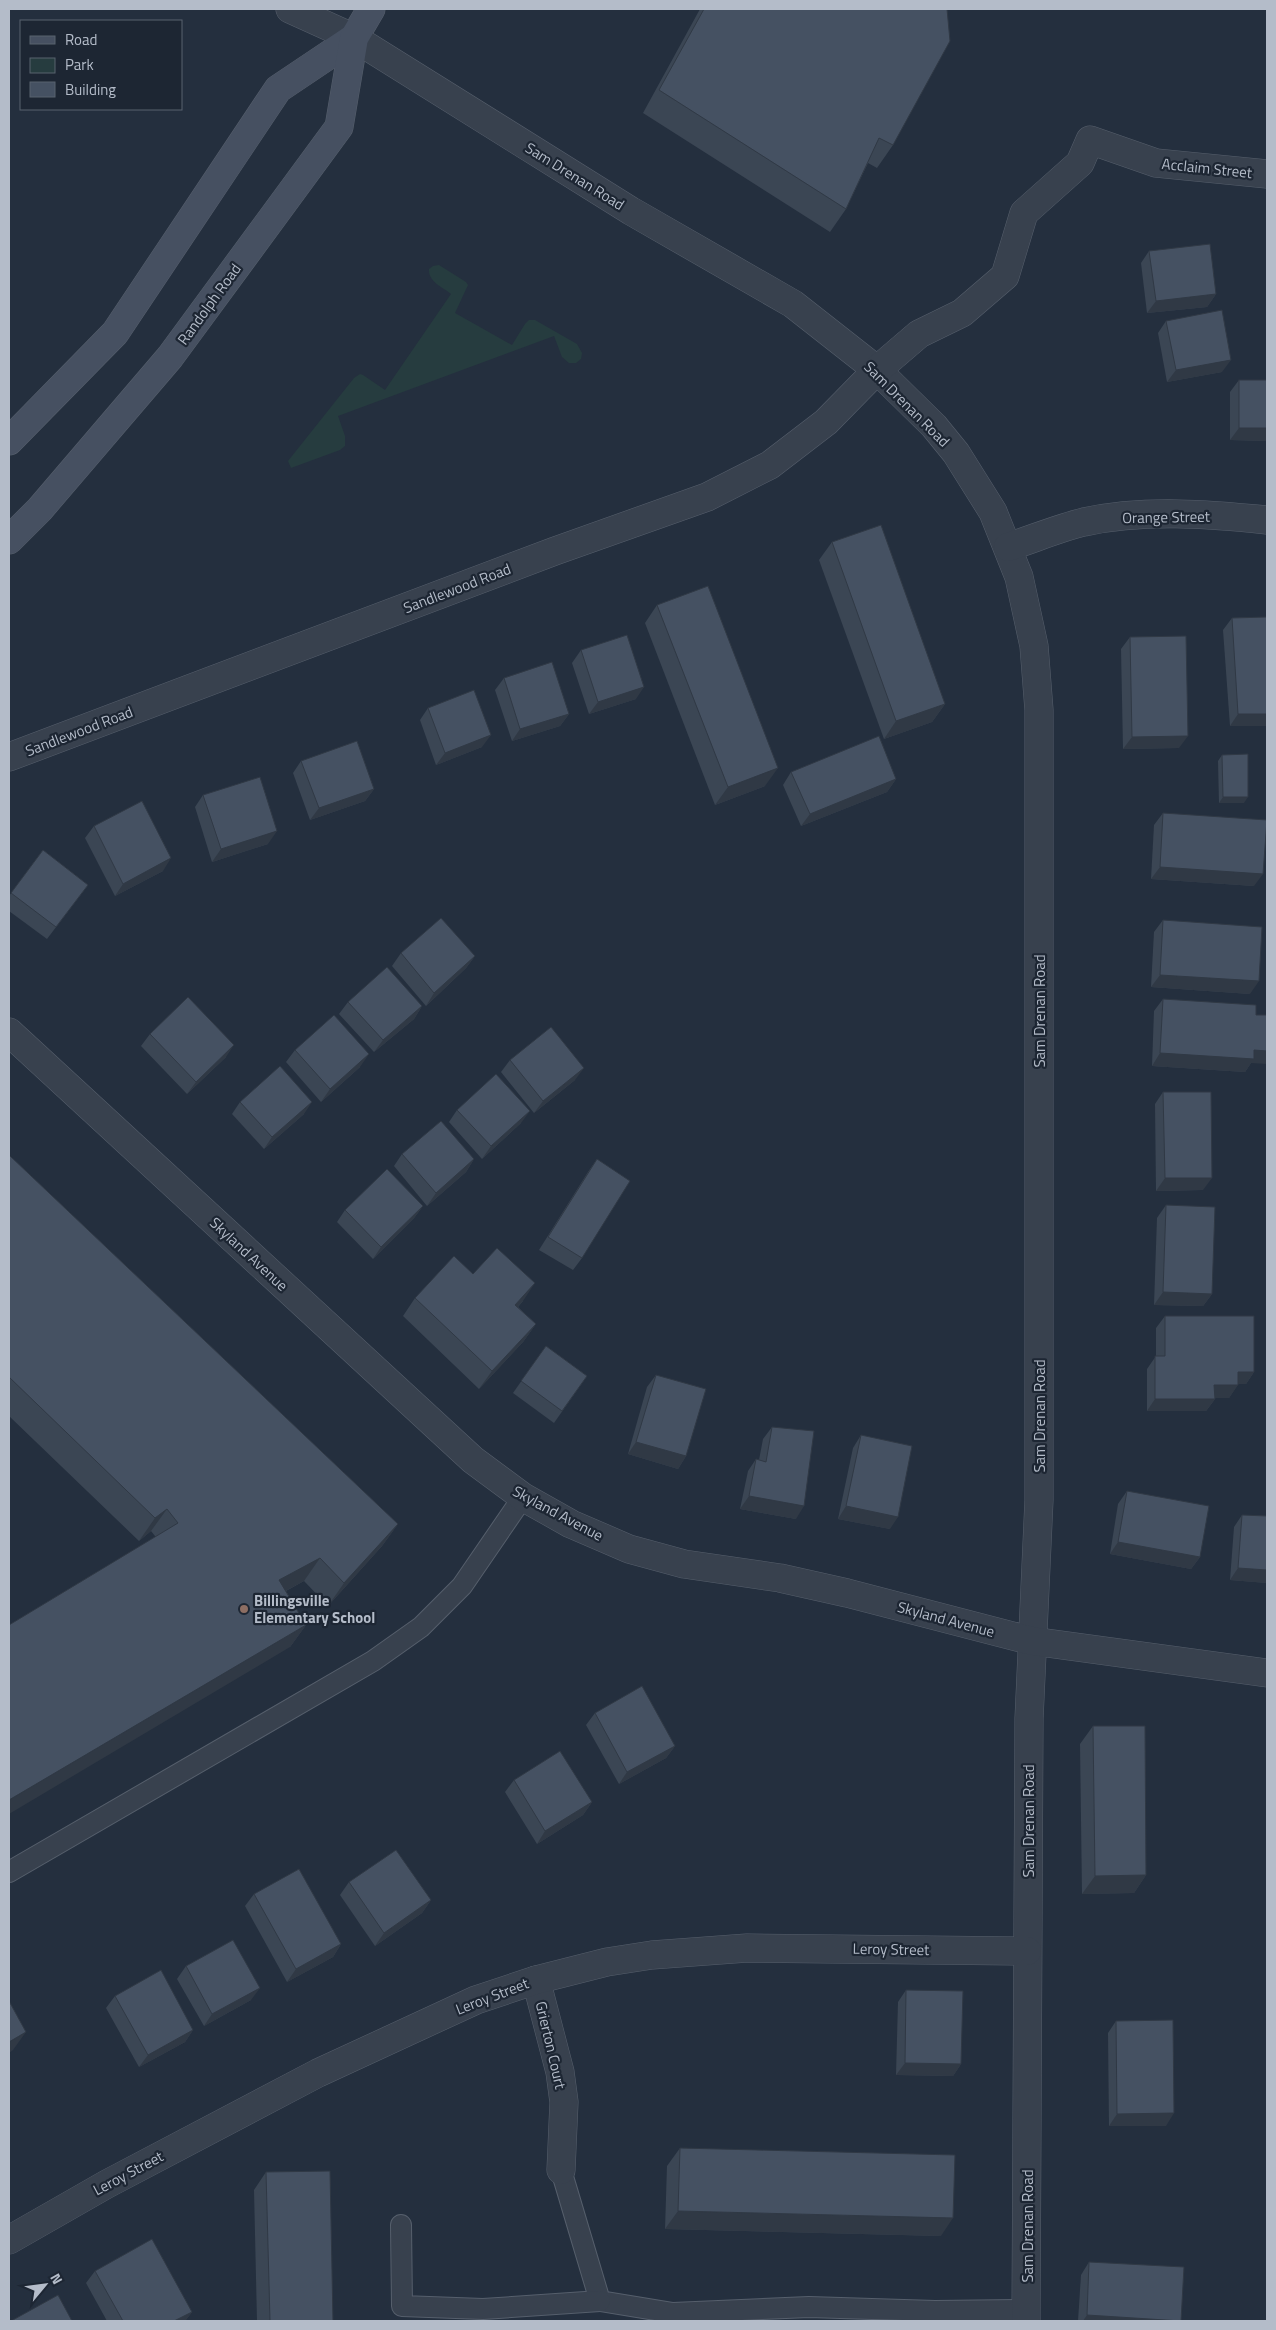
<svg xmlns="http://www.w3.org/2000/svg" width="1276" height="2330" font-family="'Titillium Web',sans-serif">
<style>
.green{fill:#263c3f}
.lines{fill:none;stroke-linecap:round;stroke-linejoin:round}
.lane-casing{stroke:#565f6c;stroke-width:22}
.street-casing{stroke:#565f6c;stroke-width:29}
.secondary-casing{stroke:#565f6c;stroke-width:29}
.lane{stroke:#38414e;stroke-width:20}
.street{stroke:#38414e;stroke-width:28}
.secondary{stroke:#465061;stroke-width:28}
.wall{fill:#3b4654}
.shaded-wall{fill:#303945}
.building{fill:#455162;stroke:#303945}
.education-dot{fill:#8d6e63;stroke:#1d2633;stroke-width:2}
.labels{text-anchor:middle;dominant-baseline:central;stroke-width:4.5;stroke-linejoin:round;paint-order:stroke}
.street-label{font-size:15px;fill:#b4bcc9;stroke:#1d2633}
.poi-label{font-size:15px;font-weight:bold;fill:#b4bcc9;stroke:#1d2633;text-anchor:start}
</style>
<rect width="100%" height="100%" fill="#242f3e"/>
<path class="green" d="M439 265 466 282 468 285 455 313 512 345 525 324 529 320H535L577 344 582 353 581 359 576 363H569L562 357 554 336 338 416 345 436V446L340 450 291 468 288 461 354 378 360 374 363 375 385 390 451 294C443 287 428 282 429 269L433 266Z"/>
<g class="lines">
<defs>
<g id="lane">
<polyline points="9,1872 373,1661 421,1627 462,1586 523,1497"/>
<polyline points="561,2170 600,2301 673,2313 809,2307 935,2311 1026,2310"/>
<polyline points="401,2225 402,2306 483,2309 600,2301"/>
</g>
<g id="street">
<polyline points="290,9 354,38 631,211 793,304 877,370 934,426 956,453 993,512 1019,577 1034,646 1039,710 1039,1500 1029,1719 1026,2321"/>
<path d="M1008 547C1033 539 1059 528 1084 522 1144 509 1208 514 1267 520"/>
<polyline points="9,757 555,551 707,497 770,465 826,422 877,370 919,334 962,313 1005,276 1024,213 1080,163 1090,140 1156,163 1267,174"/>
<polyline points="9,1032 473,1460 523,1497 571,1524 629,1549 684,1564 780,1578 847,1593 1032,1641 1267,1673"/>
<polyline points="536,1980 560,2072 564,2102 561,2170"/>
<polyline points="9,2240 107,2184 318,2073 476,2000 536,1980 607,1962 652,1955 747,1948 1027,1951"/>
</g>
<g id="secondary">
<polyline points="9,441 115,333 278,89 354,38"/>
<polyline points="9,540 40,509 170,357 339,127 354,38 371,9"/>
</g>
</defs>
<use href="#lane" class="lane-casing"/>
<use href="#street" class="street-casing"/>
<use href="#secondary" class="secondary-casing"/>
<use href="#lane" class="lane"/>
<use href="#street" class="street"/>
<use href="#secondary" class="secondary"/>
</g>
<g class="wall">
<polygon points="700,9 947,9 893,145 877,168 868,163 846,209 830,232 643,113"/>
<polygon points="1149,251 1216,294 1207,307 1147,313 1141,263"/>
<polygon points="1166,321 1222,372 1167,382 1158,333"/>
<polygon points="1239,380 1267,441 1230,440 1230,392"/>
<polygon points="832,542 945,704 932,722 884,739 819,560"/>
<polygon points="657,605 765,786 715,805 645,623"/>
<polygon points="1267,617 1267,726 1230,726 1223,630 1232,618"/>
<polygon points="1130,637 1179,748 1123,749 1121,649"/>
<polygon points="581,650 636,699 589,714 572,663"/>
<polygon points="504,678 569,714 560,726 512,741 495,690"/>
<polygon points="428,708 482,747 436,765 420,720"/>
<polygon points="1222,755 1244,803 1219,803 1218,761"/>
<polygon points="301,761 374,789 365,801 310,820 293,773"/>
<polygon points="791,772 896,779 887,792 801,826 783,785"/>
<polygon points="203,795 268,844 212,862 195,807"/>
<polygon points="1163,813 1254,886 1151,879 1154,825"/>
<polygon points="94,826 163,871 115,896 85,838"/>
<polygon points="43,850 88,885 47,939 9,911 9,896"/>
<polygon points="1163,920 1250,994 1151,987 1154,932"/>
<polygon points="401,953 475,956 466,968 426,1006 392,966"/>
<polygon points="1163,999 1251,1063 1245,1072 1152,1066 1154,1011"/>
<polygon points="348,1002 422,1006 414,1019 374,1052 339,1014"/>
<polygon points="150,1034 226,1057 187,1094 141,1046"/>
<polygon points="295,1050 360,1067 321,1102 286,1062"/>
<polygon points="510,1060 575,1080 534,1113 501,1072"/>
<polygon points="1163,1092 1203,1190 1156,1191 1155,1104"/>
<polygon points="240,1102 304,1114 264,1149 232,1114"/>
<polygon points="457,1110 521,1123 482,1159 449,1122"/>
<polygon points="402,1154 474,1159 466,1172 427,1206 394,1166"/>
<polygon points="9,1155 398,1524 382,1546 328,1606 304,1581 286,1591 306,1625 290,1647 155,1536 151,1531 139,1541 9,1416"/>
<polygon points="597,1159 582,1258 573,1270 539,1250 588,1172"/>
<polygon points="1166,1205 1212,1294 1203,1306 1154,1305 1157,1218"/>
<polygon points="423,1206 414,1218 373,1259 337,1222 345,1210"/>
<polygon points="473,1274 523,1301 518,1307 536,1324 523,1342 479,1389 403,1316 415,1298"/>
<polygon points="1165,1316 1254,1372 1246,1384 1238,1384 1229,1398 1215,1398 1215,1399 1206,1411 1147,1411 1147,1369 1156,1356 1156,1328"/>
<polygon points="546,1346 587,1376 554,1423 513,1393"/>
<polygon points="656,1375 686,1456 678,1469 628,1454 647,1387"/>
<polygon points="772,1427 796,1519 740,1509 748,1471 756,1459 759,1460 763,1439"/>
<polygon points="861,1435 890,1529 838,1519 853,1448"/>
<polygon points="1127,1491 1200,1557 1191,1569 1110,1554 1118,1504"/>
<polygon points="1242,1515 1267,1516 1267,1583 1230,1580 1234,1527"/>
<polygon points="595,1713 675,1746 666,1758 619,1784 586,1725"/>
<polygon points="1093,1726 1146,1875 1134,1893 1082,1894 1080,1744"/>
<polygon points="514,1780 592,1802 583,1815 537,1844 505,1792"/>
<polygon points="349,1882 431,1900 422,1913 375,1946 340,1895"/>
<polygon points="254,1894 341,1944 333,1957 287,1982 245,1906"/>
<polygon points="186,1966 251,2000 204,2026 177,1979"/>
<polygon points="906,1990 961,2064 953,2076 896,2075 898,2002"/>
<polygon points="115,1996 193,2030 185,2042 139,2067 106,2008"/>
<polygon points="1116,2021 1166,2126 1109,2126 1108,2033"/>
<polygon points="680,2148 941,2236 665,2229 667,2166"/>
<polygon points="266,2172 333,2321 257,2321 254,2190"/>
<polygon points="1089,2262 1181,2321 1078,2321 1081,2275"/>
<polygon points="95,2271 192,2312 185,2321 107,2321 86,2283"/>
</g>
<g class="shaded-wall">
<polygon points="1216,294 1207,307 1147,313 1156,301"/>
<polygon points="1231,360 1222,372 1167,382 1176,370"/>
<polygon points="1239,428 1267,428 1267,441 1230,440"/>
<polygon points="644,687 636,699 589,714 598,702"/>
<polygon points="945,704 932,722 884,739 896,721"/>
<polygon points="569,714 560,726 512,741 520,729"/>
<polygon points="1238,714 1267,714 1267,726 1230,726"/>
<polygon points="491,735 482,747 436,765 445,753"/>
<polygon points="1188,736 1179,748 1123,749 1132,737"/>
<polygon points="778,768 765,786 715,805 728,787"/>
<polygon points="896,779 887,792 801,826 810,814"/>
<polygon points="374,789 365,801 310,820 319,808"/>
<polygon points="1223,797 1248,797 1244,803 1219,803"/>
<polygon points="277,831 268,844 212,862 221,849"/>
<polygon points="171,858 163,871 115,896 123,884"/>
<polygon points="1160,867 1263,874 1254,886 1151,879"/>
<polygon points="475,956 466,968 426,1006 434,993"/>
<polygon points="1160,975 1259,981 1250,994 1151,987"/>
<polygon points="422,1006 414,1019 374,1052 383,1040"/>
<polygon points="234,1045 226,1057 187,1094 196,1082"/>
<polygon points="1254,1050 1267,1051 1267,1064 1251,1063 1245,1072 1152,1066 1160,1053"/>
<polygon points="369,1054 360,1067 321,1102 330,1089"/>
<polygon points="584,1068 575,1080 534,1113 543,1101"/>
<polygon points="312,1102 304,1114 264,1149 272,1137"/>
<polygon points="530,1111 521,1123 482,1159 491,1146"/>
<polygon points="474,1159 466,1172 427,1206 436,1193"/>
<polygon points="1165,1178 1212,1178 1203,1190 1156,1191"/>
<polygon points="423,1206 414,1218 373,1259 381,1247"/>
<polygon points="535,1283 523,1301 503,1323 515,1305"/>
<polygon points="1163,1292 1212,1294 1203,1306 1154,1305"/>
<polygon points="536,1324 523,1342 479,1389 492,1371"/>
<polygon points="1238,1372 1254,1372 1246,1384 1230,1384"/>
<polygon points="1214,1385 1238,1385 1229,1398 1206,1398"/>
<polygon points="1155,1399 1215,1399 1206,1411 1147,1411"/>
<polygon points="636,1442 686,1456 678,1469 628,1454"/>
<polygon points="749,1496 804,1506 796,1519 740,1509"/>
<polygon points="846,1506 898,1517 890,1529 838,1519"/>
<polygon points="167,1509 151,1531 139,1541 155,1518"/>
<polygon points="398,1524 382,1546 328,1606 344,1583"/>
<polygon points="1118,1542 1200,1557 1191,1569 1110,1554"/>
<polygon points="320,1558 304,1581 263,1603 279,1580"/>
<polygon points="1238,1568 1267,1570 1267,1583 1230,1580"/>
<polygon points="306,1625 290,1647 9,1814 9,1800"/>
<polygon points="675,1746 666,1758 619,1784 627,1772"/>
<polygon points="592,1802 583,1815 537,1844 545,1831"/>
<polygon points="1146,1875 1134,1893 1082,1894 1095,1876"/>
<polygon points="431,1900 422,1913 375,1946 384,1933"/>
<polygon points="341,1944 333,1957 287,1982 296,1969"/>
<polygon points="260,1988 251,2000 204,2026 212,2014"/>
<polygon points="193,2030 185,2042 139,2067 148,2055"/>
<polygon points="26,2032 13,2050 9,2053 9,2042"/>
<polygon points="905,2063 961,2064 953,2076 896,2075"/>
<polygon points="1174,2113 1166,2126 1109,2126 1117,2114"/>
<polygon points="678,2211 953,2218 941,2236 665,2229"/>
<polygon points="192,2312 185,2321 174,2321"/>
<polygon points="1087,2315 1181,2321 1083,2321"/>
</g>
<g class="building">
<polygon points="704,9 947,9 950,41 893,145 879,138 846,209 659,90"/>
<polygon points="1210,244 1216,294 1156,301 1149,251"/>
<polygon points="1222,310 1231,360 1176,370 1166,321"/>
<rect x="1239" y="380" width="28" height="48"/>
<polygon points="881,525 945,704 896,721 832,542"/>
<polygon points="708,586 778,768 728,787 657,605"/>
<polygon points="1267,617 1267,714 1238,714 1232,618"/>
<polygon points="627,635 644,687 598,702 581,650"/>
<polygon points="1186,636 1188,736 1132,737 1130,637"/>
<polygon points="552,662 569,714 520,729 504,678"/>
<polygon points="474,690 491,735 445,753 428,708"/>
<polygon points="879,736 896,779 810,814 791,772"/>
<polygon points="357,741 374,789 319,808 301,761"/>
<polygon points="1248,754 1248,797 1223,797 1222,755"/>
<polygon points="260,777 277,831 221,849 203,795"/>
<polygon points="142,801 171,858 123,884 94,826"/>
<polygon points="1163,813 1267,820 1263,874 1160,867"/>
<polygon points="43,850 88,885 56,927 11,893"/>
<polygon points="441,918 475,956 434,993 401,953"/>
<polygon points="1163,920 1262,927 1259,981 1160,975"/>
<polygon points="387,967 422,1006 383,1040 348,1002"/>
<polygon points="188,997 234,1045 196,1082 150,1034"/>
<polygon points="1163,999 1256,1005 1256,1015 1267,1015 1267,1051 1254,1050 1254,1059 1160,1053"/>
<polygon points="334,1015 369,1054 330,1089 295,1050"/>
<polygon points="551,1027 584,1068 543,1101 510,1060"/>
<polygon points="280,1066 312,1102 272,1137 240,1102"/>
<polygon points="496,1074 530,1111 491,1146 457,1110"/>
<polygon points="1163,1092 1211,1092 1212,1178 1165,1178"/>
<polygon points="441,1121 474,1159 436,1193 402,1154"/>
<polygon points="9,1155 398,1524 344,1583 320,1558 279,1580 306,1625 9,1800 9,1625 178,1523 167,1509 155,1518 9,1377"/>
<polygon points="597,1159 630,1181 582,1258 548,1237"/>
<polygon points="387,1169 423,1206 381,1247 345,1210"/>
<polygon points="1166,1205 1215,1207 1212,1294 1163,1292"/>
<polygon points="497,1248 535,1283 515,1305 536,1324 492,1371 415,1298 454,1256 473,1274"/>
<polygon points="1165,1316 1254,1316 1254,1372 1238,1372 1238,1385 1214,1385 1215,1399 1155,1399 1155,1356 1165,1356"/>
<polygon points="546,1346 587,1376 562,1411 521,1381"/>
<polygon points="656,1375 706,1389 686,1456 636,1442"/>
<polygon points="772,1427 814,1431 804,1506 749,1496 756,1459 766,1462"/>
<polygon points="861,1435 912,1446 898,1517 846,1506"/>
<polygon points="1127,1491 1209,1506 1200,1557 1118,1542"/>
<polygon points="1242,1515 1267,1516 1267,1570 1238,1568"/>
<polygon points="642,1686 675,1746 627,1772 595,1713"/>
<polygon points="1093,1726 1145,1726 1146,1875 1095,1876"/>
<polygon points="560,1751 592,1802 545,1831 514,1780"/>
<polygon points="396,1850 431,1900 384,1933 349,1882"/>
<polygon points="299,1869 341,1944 296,1969 254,1894"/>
<polygon points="233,1940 260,1988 212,2014 186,1966"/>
<polygon points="161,1970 193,2030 148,2055 115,1996"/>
<polygon points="906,1990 963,1991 961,2064 905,2063"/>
<polygon points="9,2001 26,2032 9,2042"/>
<polygon points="1173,2020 1174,2113 1117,2114 1116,2021"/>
<polygon points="680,2148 955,2155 953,2218 678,2211"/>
<polygon points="330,2171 333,2321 270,2321 266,2172"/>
<polygon points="152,2239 192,2312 174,2321 123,2321 95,2271"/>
<polygon points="1089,2262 1184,2267 1181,2321 1087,2315"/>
<polygon points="58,2295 72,2321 11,2321"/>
</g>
<circle class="education-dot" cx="244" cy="1609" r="5"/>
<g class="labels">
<g class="street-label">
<text transform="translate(1207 168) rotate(6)">Acclaim Street</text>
<text transform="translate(575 176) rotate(32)">Sam Drenan Road</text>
<text transform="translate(209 304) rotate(-54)">Randolph Road</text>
<text transform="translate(907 404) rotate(45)">Sam Drenan Road</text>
<text transform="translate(1166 517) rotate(-1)">Orange Street</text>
<text transform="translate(457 588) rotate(-21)">Sandlewood Road</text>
<text transform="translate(79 731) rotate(-21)">Sandlewood Road</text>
<text transform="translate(1039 1011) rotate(-90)">Sam Drenan Road</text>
<text transform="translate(249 1254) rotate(43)">Skyland Avenue</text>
<text transform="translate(1039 1416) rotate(-90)">Sam Drenan Road</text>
<text transform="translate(558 1513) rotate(28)">Skyland Avenue</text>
<text transform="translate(946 1619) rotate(15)">Skyland Avenue</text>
<text transform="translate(1028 1821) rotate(-90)">Sam Drenan Road</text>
<text transform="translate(891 1949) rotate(1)">Leroy Street</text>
<text transform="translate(492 1996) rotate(-21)">Leroy Street</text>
<text transform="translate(551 2045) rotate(77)">Grierton Court</text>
<text transform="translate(128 2173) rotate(-28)">Leroy Street</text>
<text transform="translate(1027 2226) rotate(-90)">Sam Drenan Road</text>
</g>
<g class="poi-label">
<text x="254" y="1600">Billingsville<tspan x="254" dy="17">Elementary School</tspan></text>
</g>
</g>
<rect width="1276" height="2330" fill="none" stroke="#b4bcc9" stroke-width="20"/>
<rect x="20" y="20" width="162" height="90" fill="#1d2633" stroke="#59626f"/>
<rect x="30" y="36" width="25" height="8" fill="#465061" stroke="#59626f"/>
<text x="65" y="45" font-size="15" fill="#b4bcc9">Road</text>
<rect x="30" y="58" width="25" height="15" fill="#263c3f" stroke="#59626f"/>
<text x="65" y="70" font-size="15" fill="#b4bcc9">Park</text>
<rect x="30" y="82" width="25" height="15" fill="#455162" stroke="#59626f"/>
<text x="65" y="95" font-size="15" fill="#b4bcc9">Building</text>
<g transform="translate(45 2285) rotate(61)" stroke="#1d2633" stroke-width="4" paint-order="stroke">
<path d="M0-4L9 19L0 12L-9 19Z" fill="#b4bcc9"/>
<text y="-8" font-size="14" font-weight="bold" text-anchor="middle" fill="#b4bcc9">N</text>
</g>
</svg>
